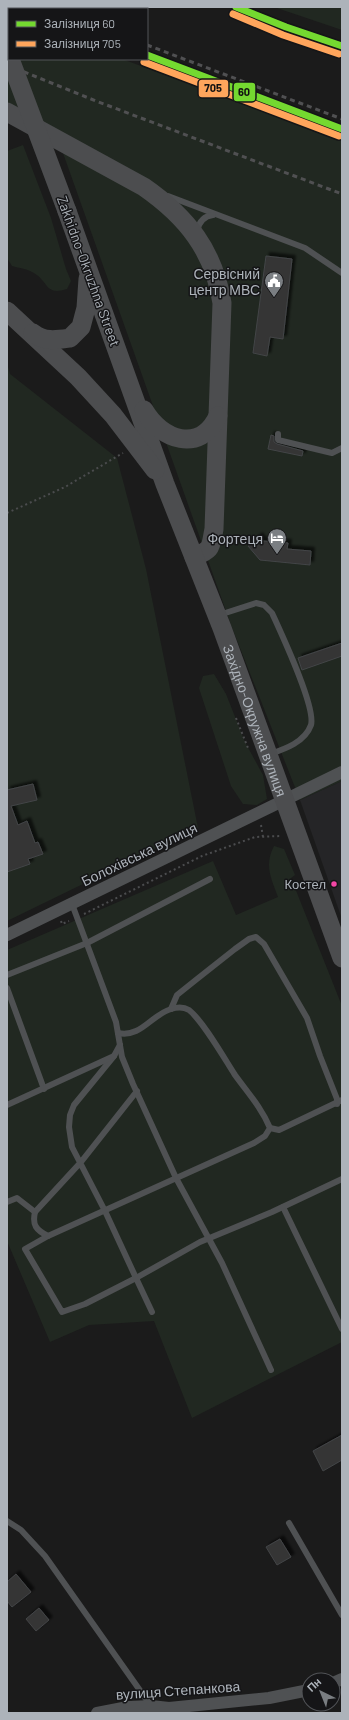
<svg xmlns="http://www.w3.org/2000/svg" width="349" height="1720" font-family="Barlow,sans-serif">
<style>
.built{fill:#252527}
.green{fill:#212821}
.building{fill:#343435;stroke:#434547;filter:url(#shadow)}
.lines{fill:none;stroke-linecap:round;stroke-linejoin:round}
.path{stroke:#4b4c4e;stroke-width:2;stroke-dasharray:2 3;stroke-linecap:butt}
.service{stroke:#4f5153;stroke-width:6}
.minor{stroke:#4f5153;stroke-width:12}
.primary{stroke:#4c4d4f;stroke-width:19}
.rail{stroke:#505052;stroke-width:3;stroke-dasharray:5 4;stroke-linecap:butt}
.primary-bridge{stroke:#4c4d4f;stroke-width:19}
.rail-1-casing{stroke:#151517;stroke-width:10}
.rail-2-casing{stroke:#151517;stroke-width:10}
.rail-1{stroke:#74d930;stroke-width:7}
.rail-2{stroke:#ffa55c;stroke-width:7}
.bus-dot{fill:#f346a5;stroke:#151517;stroke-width:1.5}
.labels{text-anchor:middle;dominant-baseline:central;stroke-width:3;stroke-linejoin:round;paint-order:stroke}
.bus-label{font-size:13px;fill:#adb3ba;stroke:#151517;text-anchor:end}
.street-label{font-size:14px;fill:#adb3ba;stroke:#151517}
.poi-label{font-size:14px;fill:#adb3ba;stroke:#151517;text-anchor:end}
.line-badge{stroke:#151517;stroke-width:1.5}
.pale-badge-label{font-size:11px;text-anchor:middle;font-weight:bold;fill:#111}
</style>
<defs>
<filter id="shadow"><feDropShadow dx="3.5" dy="-3.5" stdDeviation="1" flood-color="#0009"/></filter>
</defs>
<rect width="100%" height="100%" fill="#1b1b1b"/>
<polygon class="built" points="342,781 342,919 300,800"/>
<g class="green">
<polygon points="274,7 342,7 342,30"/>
<polygon points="7,14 9,14 9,59 122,59 342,140 342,781 300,800 231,625 58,139 7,112"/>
<path d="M23 145 51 218 66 269 71 281 67 289C45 296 49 282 34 273 28 269 19 268 12 266L7 258V151Z"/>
<polygon points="7,363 10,374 117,458 146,569 198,828 7,921"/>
<polygon points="214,674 226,694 245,742 263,775 267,799 257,805 243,804 231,786 199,688 203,676"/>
<path d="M274 846 284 849 295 875 291 878 342 1006V1342L192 1418 154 1321 89 1325 50 1342 7 1241V950L213 861 236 915 278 897C271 878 264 865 274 846Z"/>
</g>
<g class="building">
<polygon points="266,256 292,259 283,339 270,337 267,356 253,353"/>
<polygon points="271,435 274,436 274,442 277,444 303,451 302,456 268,449"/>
<polygon points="259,536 263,541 288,543 287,549 311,551 310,565 260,560 248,546"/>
<polygon points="342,643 342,656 302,670 298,658"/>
<polygon points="33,784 37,800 11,806 18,825 27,821 35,843 38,842 43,854 28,859 30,864 7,872 7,790"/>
<polygon points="342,1435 342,1460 323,1471 313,1451"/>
<polygon points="280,1539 291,1557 277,1565 266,1547"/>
<polygon points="16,1574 31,1592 12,1607 7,1601 7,1582"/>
<polygon points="39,1608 49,1620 36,1631 26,1619"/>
</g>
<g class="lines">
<g class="path">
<polyline points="7,513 65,487 123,453"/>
<polyline points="236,718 248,748"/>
<polyline points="261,825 263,837"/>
<polyline points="84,914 202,856 255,837 281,836"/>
<polyline points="61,921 62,924 69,921"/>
</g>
<g class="service">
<polyline points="168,196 305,248 342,273"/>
<path d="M197 231C199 222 204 216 213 215"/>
<polyline points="278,434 278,440 332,453 342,448"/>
<path d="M219 615 256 603 264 605 272 613C281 633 316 707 311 725 305 742 285 749 270 754"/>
<polyline points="72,904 116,1022 122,1057 133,1084 176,1178 222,1263 271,1370"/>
<polyline points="7,975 87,943 210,879"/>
<polyline points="7,988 44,1089"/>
<polyline points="171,1009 177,995 197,979 235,949 249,939 256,937 264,944 307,1018 320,1056 337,1099 337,1104"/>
<path d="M114 1056 74 1105 70 1115 69 1127 72 1147 105 1211 136 1278 85 1304 62 1312 25 1249 48 1236C36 1230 32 1225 35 1212L81 1162 137 1091"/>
<polyline points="7,1105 114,1056 120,1045"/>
<polyline points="270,1128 279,1130 342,1100"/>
<polyline points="7,1202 17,1198 35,1212"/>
<polyline points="283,1207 342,1329"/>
<path d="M48 1236 254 1143 265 1136 270 1128C261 1107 248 1093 235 1075 224 1058 203 1021 189 1010 184 1007 177 1007 171 1009 151 1015 141 1038 118 1033"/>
<polyline points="152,1312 136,1278 200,1242 272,1212 342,1179"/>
<polyline points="7,1521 21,1530 45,1556 151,1706"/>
<polyline points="289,1523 342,1615"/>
</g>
<g class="minor">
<polyline points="7,935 342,772"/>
<polyline points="333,1683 342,1679"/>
<polyline points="97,1713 128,1707 151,1706 169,1708 269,1698 309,1690"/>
</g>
<g class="primary">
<path d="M7 112 144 187C187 217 214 251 222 303L214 529C210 548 213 549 194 557"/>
<path id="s1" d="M67 211 165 484 222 628 342 958"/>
<polyline points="7,311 78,377 113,415 155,470"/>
<path d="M33 333C44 342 56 340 70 338L81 327 86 308 88 279"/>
<path d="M144 410C161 440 200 454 218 416"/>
</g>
<g class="rail">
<polyline points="47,7 53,9"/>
<polyline points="147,45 342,119"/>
<polyline points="7,65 96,101 342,194"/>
</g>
<polyline class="primary-bridge" points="10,59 67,211"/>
<defs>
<g id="rail-1">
<polyline points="236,7 286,27 342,46"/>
<polyline points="147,55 342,129"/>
</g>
<g id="rail-2">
<polyline points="233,14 283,35 339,54"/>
<polyline points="144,62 339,136"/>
</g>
</defs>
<use href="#rail-1" class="rail-1-casing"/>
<use href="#rail-2" class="rail-2-casing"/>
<use href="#rail-1" class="rail-1"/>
<use href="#rail-2" class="rail-2"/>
</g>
<defs>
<symbol id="civic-pin" viewBox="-11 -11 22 30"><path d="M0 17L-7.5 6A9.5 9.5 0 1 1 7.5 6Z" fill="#7a7e82" stroke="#151517"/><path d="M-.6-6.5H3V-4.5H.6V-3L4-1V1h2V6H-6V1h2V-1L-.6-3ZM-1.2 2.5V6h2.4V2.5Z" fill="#fff"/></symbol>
<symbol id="hotel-pin" viewBox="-11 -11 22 30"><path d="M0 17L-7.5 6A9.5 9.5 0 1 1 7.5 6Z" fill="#7a7e82" stroke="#151517"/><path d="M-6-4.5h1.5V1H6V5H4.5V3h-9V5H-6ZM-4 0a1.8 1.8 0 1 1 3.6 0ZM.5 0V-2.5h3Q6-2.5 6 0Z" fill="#fff"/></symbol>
</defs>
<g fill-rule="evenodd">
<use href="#civic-pin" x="263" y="270" width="22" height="30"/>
<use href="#hotel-pin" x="266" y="527" width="22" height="30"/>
</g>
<circle class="bus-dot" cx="334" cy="884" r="3.5"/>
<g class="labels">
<g class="bus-label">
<text x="326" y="884">Костел</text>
</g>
<g class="street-label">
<text transform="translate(89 271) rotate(70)">Zakhidno-Okruzhna Street</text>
<text stroke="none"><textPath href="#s1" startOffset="543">Західно-Окружна вулиця</textPath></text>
<text transform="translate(139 854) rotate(-26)">Болохівська вулиця</text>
<text transform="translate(178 1690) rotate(-4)">вулиця Степанкова</text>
</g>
<g class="poi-label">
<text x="260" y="273">Сервісний<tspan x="260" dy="16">центр МВС</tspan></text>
<text x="263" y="538">Фортеця</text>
</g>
</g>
<g class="line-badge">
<rect x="198" y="79" width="31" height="19" rx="4" fill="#ffa55c"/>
<rect x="233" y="82" width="23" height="20" rx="4" fill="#74d930"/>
</g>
<g class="pale-badge-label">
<text x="213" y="92">705</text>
<text x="244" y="96">60</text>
</g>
<rect width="349" height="1720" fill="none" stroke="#adb3ba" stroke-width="16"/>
<rect x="8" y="8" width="140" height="52" fill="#151517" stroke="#525458"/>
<rect x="16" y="21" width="20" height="6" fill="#74d930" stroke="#525458"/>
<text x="44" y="28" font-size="12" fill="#adb3ba">Залізниця 60</text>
<rect x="16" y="41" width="20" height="6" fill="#ffa55c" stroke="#525458"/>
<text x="44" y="48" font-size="12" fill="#adb3ba">Залізниця 705</text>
<g transform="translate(321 1692) rotate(317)"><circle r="19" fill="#151517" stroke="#525458"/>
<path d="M0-3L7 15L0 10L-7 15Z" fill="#7a7e82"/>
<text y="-6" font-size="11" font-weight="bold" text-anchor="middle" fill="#adb3ba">Пн</text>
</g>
</svg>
